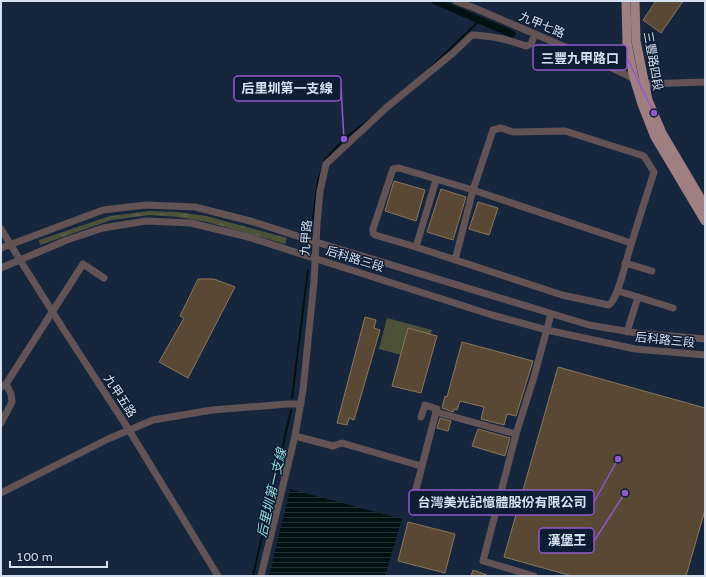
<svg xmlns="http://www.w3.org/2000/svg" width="706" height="577" font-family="'Varela Round','Noto Sans TC',sans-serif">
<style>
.grass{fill:url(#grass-tufts)}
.garden{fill:#4d5138}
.water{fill:url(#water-rules)}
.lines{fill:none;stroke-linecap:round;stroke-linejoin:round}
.stream{stroke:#001112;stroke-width:2}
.canal{stroke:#001112;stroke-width:7}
.building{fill:#594833;stroke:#8c765b}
.minor{stroke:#635354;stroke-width:7}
.major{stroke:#a07f81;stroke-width:9}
.labels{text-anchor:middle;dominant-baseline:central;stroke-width:3;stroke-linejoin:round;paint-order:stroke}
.street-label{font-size:12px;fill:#d6e1f0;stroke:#0d1d33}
.water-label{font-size:13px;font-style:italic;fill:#96dddf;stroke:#0d1d33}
.leader{fill:none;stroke:#9259cb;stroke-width:1.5}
.callout-dot{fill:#9259cb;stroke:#0d1d33;stroke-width:1.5}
.callout{fill:#0d1d33;stroke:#9259cb;stroke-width:1.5}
.callout-label{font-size:13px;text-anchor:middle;font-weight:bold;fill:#d6e1f0}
</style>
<defs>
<pattern id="grass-tufts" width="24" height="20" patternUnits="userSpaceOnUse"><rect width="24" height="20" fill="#4d5138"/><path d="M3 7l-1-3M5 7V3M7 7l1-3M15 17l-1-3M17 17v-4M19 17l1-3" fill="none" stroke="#666a55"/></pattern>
<pattern id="water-rules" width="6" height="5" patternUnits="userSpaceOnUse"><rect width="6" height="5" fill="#001112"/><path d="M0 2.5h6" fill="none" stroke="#243335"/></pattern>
</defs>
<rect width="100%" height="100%" fill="#16273d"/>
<polygon class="grass" points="149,211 177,212 206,216 287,238 285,244 207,222 178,217 150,215 111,220 40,245 39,240 110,216"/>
<polygon class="garden" points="387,318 432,330 424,361 379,349"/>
<polygon class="water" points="290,489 402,519 385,576 269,576"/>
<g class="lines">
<g class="stream">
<polyline points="431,67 480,20"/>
<polyline points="324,163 324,161 344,139 371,118"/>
<polyline points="312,228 318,180 322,169"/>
<polyline points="292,398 308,270"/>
<polyline points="253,576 291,410"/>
</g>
<polyline class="canal" points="435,1 512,34"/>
</g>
<g class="building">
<polygon points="656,1 683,1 661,33 643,20"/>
<polygon points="394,181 425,190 416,221 385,211"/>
<polygon points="441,189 466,197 453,240 427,232"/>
<polygon points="478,202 498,208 489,235 469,229"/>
<polygon points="198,279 214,279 235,287 188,378 159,362 184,318 180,316"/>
<polygon points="365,317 376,320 374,328 380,330 354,420 349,418 347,425 337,423"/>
<polygon points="408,328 437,336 421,393 392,386"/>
<polygon points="462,342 533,361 516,416 507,414 504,425 481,419 484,407 460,401 457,410 454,409 453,412 442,408 445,396 447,397"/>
<polygon points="558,367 705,408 705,510 686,576 572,576 504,557"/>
<polygon points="440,418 451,421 448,431 437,428"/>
<polygon points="478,429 510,438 505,456 472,446"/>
<polygon points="408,522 455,534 445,573 398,561"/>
<polygon points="473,570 487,575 487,576 471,576"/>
</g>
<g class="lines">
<g class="minor">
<polyline points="456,1 477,9 600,62 645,84 705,82"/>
<polyline points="1,229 20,260 64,330 129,430 218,576"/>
<polyline points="416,247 436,180"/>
<polyline points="1,248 103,210 146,205 195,207 254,222 316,242 589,325 637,333 705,339"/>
<path d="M455 260 473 190 493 130 501 128 513 132 565 131 644 156 654 172C647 195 639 218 632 242 627 255 619 298 609 305L562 295 416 247 375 235 373 233V229L393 169 399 168 473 190 631 243"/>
<polyline points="625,263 652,271"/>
<polyline points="1,268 67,240 103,228 146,221 191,223 248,237 492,315 547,330 635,349 705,355"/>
<polyline points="618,291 638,297"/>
<polyline points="627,332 638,297 673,308"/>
<polyline points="1,387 6,384 83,264 104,278"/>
<polyline points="421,417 425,405 437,409 436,412"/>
<polyline points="1,423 12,402 11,394 6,384"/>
<polyline points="295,436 333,446 342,443 421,466"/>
<polyline points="1,493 108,439 153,420 212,410 288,404 301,404"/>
<polyline points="415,493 436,412 516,434"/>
<path d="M261 576 295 436 303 390 314 282 317 223 320 191 326 164 386 108 453 53 472 35C493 36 506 39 526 46L531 44 535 34"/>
<polyline points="534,576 483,561 516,434 534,377 551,314"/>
</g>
<g class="major">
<polyline points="626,1 627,43 634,78 642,104 655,137 705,221"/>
<polyline points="635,1 636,41 648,100 662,133 705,206"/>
</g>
</g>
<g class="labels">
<g class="street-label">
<text transform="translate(542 25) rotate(23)">九甲七路</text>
<text transform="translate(653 61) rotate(80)">三豐路四段</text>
<text transform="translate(306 238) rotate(-86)">九甲路</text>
<text transform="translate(355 259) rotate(17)">后科路三段</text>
<text transform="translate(665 340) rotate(6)">后科路三段</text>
<text transform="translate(120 396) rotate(57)">九甲五路</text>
</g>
<g class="water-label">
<text transform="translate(272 493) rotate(-77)">后里圳第一支線</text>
</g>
</g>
<path class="leader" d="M654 113L627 58M344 139L341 88M618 459L594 502M625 493L594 541"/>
<g class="callout-dot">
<circle cx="654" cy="113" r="4"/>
<circle cx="344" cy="139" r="4"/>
<circle cx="618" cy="459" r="4"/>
<circle cx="625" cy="493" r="4"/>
</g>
<g class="callout">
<rect x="533" y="45" width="94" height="25" rx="4"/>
<rect x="234" y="76" width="107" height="25" rx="4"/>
<rect x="409" y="490" width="185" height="25" rx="4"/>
<rect x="539" y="528" width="55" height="25" rx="4"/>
</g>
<g class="callout-label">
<text x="580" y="63">三豐九甲路口</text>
<text x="287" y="93">后里圳第一支線</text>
<text x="502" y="507">台灣美光記憶體股份有限公司</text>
<text x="567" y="545">漢堡王</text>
</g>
<rect width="706" height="577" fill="none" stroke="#d6e1f0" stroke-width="4"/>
<path d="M10 561v6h97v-6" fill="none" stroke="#d6e1f0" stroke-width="2"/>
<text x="16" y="561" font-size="12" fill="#d6e1f0" stroke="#0d1d33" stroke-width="3" paint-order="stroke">100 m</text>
</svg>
